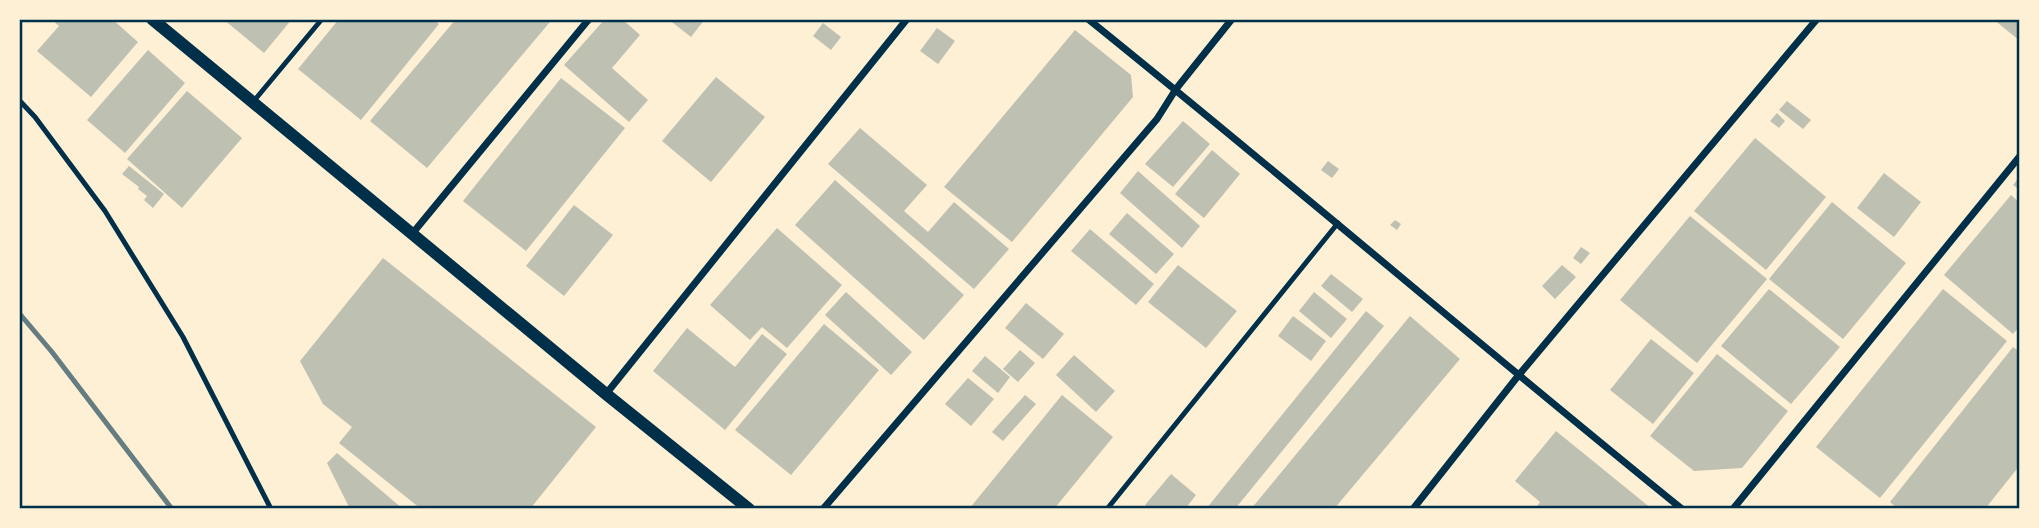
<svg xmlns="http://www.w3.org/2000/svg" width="2039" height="528" viewBox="0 0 2039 528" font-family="Ubuntu,sans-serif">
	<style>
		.building { fill: #bec0b2 }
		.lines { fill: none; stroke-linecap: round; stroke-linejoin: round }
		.service { stroke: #003049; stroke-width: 5 }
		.minor { stroke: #003049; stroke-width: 7 }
		.tertiary { stroke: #003049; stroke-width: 12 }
		.rail { stroke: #657d81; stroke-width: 5 }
		.neatline { fill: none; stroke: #003049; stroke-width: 2.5 }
	</style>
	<rect width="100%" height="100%" fill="#fdf0d5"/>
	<path class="building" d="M51,19h61l26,23 -47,55 -54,-46 22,-25z
		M223,19h69l-28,34z
		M339,19h94l6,5 -78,96 -63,-51z
		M456,19h91l3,3 -123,146 -57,-47z
		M605,19h17l18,16 -28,33 36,32 -19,22 -65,-57z
		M668,19h37l-14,18z
		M1993,19h27v22z
		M823,23l18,14 -10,13 -18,-14z
		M937,28l18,13 -17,23 -18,-13z
		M1075,30l56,45 2,22 -121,145 -68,-55z
		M148,50l37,33 -60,70 -38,-33z
		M716,77l49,40 -54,65 -49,-41z
		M561,78l64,50 -99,123 -63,-50z
		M187,91l55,47 -60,70 -55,-49z
		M1787,101l24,19 -8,9 -24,-19z
		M1777,113l8,8 -6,7 -9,-7z
		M1183,121l27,23 -37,43 -28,-23z
		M860,128l67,57 -23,26 24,21 26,-30 55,47 -35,40 -146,-125z
		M1755,138l71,59 -60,73 -72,-59z
		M1212,150l28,24 -36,44 -29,-24z
		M1328,161l11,8 -7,9 -11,-8z
		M129,166l35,28 -11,14 -9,-8 3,-4 -9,-7 1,-2 -17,-13z
		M1138,171l62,55 -18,22 -62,-55z
		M1884,173l37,29 -27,35 -37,-29z
		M2020,176v14l-7,-5z
		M835,180l129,115 -40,45 -129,-115z
		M2011,195l9,8v123l-7,8 -69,-59z
		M1832,202l74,61 -63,76 -74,-60z
		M574,205l39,30 -49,61 -38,-30z
		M1127,213l47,41 -18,20 -47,-40z
		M1690,216l77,63 -70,84 -77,-63z
		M1395,220l6,4 -4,6 -7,-5z
		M777,228l65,57 -55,63 -25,-21 -12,13 -40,-35z
		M1090,229l64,55 -18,21 -65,-54z
		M1581,247l9,6 -9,11 -8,-6z
		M383,258l213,169 -66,82h-109l-82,-66 13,-16 -29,-23 -23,-43z
		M1178,265l59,46 -31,37 -58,-46z
		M1562,265l14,12 -21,22 -13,-13z
		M1331,274l32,25 -11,13 -31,-26z
		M1769,289l71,58 -49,57 -70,-58z
		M1943,289l64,52 -127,157 -64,-51z
		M846,292l66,60 -21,23 -66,-60z
		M1314,292l33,27 -16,19 -32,-27z
		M1026,303l38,31 -21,25 -38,-31z
		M1366,311l18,15 -149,183h-29z
		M1293,316l33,25 -15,20 -33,-25z
		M1410,316l50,43 -126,150h-83z
		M824,324l55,46 -88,105 -56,-45z
		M687,328l48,39 27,-33 25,20 -62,76 -72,-59z
		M1651,339l43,34 -41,51 -43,-34z
		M2013,347l7,5v113l-35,44h-87l-8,-7z
		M1020,350l15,13 -17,19 -15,-13z
		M1717,354l71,57 -46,57 -48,3 -44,-35z
		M1074,355l41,36 -19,21 -40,-37z
		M985,356l25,21 -12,16 -26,-22z
		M968,378l26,21 -23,27 -26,-22z
		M1025,395l11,9 -33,37 -11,-9z
		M1062,395l51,42 -59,72h-85z
		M1556,431l96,78h-117l5,-7 -25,-21z
		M337,453l66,56h-53l-23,-46z
		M1171,474l25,21 -11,14h-35l-5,-4z"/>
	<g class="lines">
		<path class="service" d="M19,100l16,17 70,94 78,126 88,172
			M253,102l69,-83
			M1107,509l231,-286"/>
		<path class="minor" d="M1088,19c200,161 394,328 594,490
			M412,234l177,-215
			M606,394l301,-375
			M823,509l334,-390 19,-30 56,-70
			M1413,509l105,-133 299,-357
			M1733,509l287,-353"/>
		<path class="tertiary" d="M152,19l454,375 143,115"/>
		<path class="rail" d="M19,313l33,39 120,157"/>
	</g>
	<rect width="2039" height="528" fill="none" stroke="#fdf0d5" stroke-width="42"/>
	<rect x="21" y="21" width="1997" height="486" class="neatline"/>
</svg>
